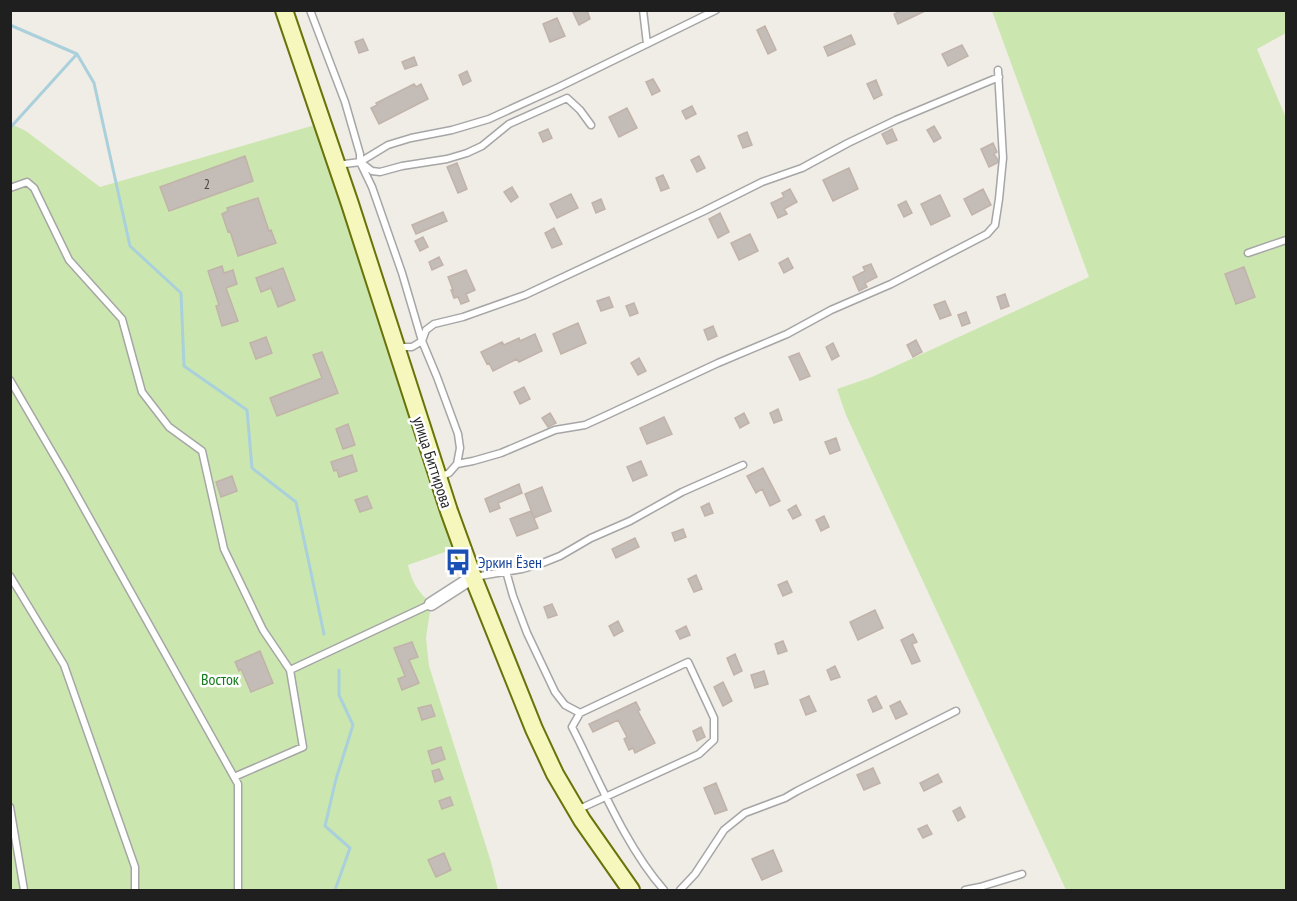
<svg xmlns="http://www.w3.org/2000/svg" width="1297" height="901" viewBox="0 0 1297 901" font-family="'PT Sans Narrow',sans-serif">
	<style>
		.grass { fill: #cbe7af }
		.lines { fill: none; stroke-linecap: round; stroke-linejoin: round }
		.stream { stroke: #a9d0db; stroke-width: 3 }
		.building { fill: #c4bcb6; stroke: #c1b3a9; stroke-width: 1.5 }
		.lane-casing { stroke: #a6a6a6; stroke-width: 9 }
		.street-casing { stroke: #a6a6a6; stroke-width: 15 }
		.secondary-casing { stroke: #69730a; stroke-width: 20 }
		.lane { stroke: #fff; stroke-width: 6 }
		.street { stroke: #fff; stroke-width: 12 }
		.secondary { stroke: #f5f7bd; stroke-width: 16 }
		.labels { text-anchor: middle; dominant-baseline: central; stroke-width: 5; stroke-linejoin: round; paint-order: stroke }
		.number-label { font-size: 14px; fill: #484645 }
		.street-label { font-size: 16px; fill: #1f1f1f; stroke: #fff }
		.transit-label { font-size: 16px; fill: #164399; stroke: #fff; text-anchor: start }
		.park-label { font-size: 16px; fill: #117a18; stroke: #fff }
	</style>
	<rect width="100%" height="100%" fill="#f0ece6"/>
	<path class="grass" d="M992,11h294v22l-29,16 29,69v772h-220l-220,-475 -9,-26 35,-12 217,-100z
		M322,123l140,423 -54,19c4,18 10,26 23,39l-5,34 3,28 62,196 7,28h-487v-766l15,7 74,56z"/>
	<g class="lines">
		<path class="stream" d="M10,25l67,29 17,29 36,163 51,47 3,73 63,44 5,58 44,34 28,132
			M10,128l67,-74
			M335,890l15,-42 -25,-22 11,-47 17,-54 -14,-30v-25"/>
	</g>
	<path class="building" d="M572,10h15l3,9 -11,6z
		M902,10h25l-29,14 -4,-10z
		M557,18l8,18 -15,6 -7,-18z
		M765,26l11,24 -8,4 -11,-24z
		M851,35l4,9 -27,12 -4,-9z
		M363,39l5,11 -9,3 -4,-11z
		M962,45l6,11 -20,10 -6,-12z
		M414,57l3,8 -12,4 -3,-7z
		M467,71l4,10 -8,4 -4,-10z
		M653,79l7,12 -8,4 -6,-13z
		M876,80l6,15 -8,4 -7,-15z
		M414,84l2,3 5,-3 7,15 -49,25 -8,-16 6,-3 -1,-2z
		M692,106l4,8 -10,5 -4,-8z
		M627,108l10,20 -18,9 -10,-20z
		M934,126l7,12 -7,4 -7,-12z
		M548,129l4,9 -9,4 -4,-9z
		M892,129l5,11 -10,4 -5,-10z
		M747,132l5,13 -9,3 -5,-12z
		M993,143l4,9 -3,2 4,6 -1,3 -8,4 -8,-18z
		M245,156l8,25 -84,30 -9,-24z
		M699,156l6,12 -8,4 -6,-12z
		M457,163l10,26 -9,4 -11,-26z
		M849,168l9,21 -25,12 -10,-21z
		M663,175l6,13 -8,3 -5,-13z
		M512,187l6,10 -7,5 -7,-10z
		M790,189l7,13 -13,7 3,5 -9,4 -7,-15 13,-6 -2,-4z
		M983,189l8,16 -19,10 -8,-16z
		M571,194l7,14 -21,10 -7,-14z
		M940,195l10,21 -19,9 -10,-21z
		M258,198l11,33 2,-1 5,13 -38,13 -8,-25 -2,1 -6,-18 6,-3 -1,-3z
		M601,199l4,10 -9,4 -4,-10z
		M906,201l6,12 -8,4 -6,-12z
		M443,212l4,9 -31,13 -4,-9z
		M720,213l9,19 -11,6 -9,-19z
		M554,228l8,16 -10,4 -7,-15z
		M750,234l8,17 -19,9 -8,-17z
		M423,237l5,10 -8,4 -5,-10z
		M439,257l4,8 -11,5 -3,-8z
		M788,258l5,10 -9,5 -5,-10z
		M871,264l6,13 -12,6 2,4 -8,4 -6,-14 12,-6 -2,-4z
		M222,266l2,7 9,-3 4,14 -11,4 12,33 -16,5 -6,-20 3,-1 -11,-34z
		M1244,267l11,30 -19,7 -11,-30z
		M283,268l12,32 -17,7 -7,-19 -10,4 -5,-14z
		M466,270l9,20 -9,4 3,7 -8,3 -3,-7 -4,1 -3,-8h2l-5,-13z
		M1005,294l4,12 -8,3 -4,-12z
		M609,297l4,10 -12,4 -4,-10z
		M945,301l6,14 -11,4 -6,-14z
		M634,303l4,10 -8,3 -4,-10z
		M966,312l4,11 -8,3 -4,-11z
		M578,323l8,20 -25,11 -8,-20z
		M713,326l4,10 -9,4 -4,-10z
		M535,334l7,17 -23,11 -2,-3 -24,12 -4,-8 -2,1 -6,-12 21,-10 2,3 15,-7 1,3z
		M266,337l6,16 -16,6 -6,-16z
		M916,340l6,12 -9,5 -6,-12z
		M833,343l6,13 -7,4 -6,-13z
		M322,352l16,41 -61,23 -7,-18 52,-20 -9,-23z
		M799,353l11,23 -10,4 -11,-23z
		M639,358l7,13 -8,4 -7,-12z
		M524,387l6,12 -10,5 -6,-12z
		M778,409l4,11 -8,3 -4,-10z
		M550,413l6,10 -8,4 -6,-9z
		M744,413l5,10 -9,5 -5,-10z
		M664,417l8,17 -25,10 -7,-16z
		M348,424l7,21 -12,4 -7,-20z
		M836,438l4,12 -10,4 -5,-12z
		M352,455l5,16 -18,6 -2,-7 -3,1 -3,-9z
		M641,461l6,14 -14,6 -6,-14z
		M763,468l17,33 -10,5 -8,-17 -6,4 -9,-17z
		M232,476l5,15 -16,6 -5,-15z
		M519,484l3,9 -24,10 2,5 -10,4 -5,-13z
		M542,487l9,24 -17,7 -9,-24z
		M367,496l5,12 -12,4 -5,-12z
		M709,503l4,10 -8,3 -4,-9z
		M796,505l5,10 -8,4 -5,-9z
		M531,511l7,17 -21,8 -7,-17z
		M824,516l5,11 -8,4 -5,-11z
		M683,529l3,8 -11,4 -3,-8z
		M635,538l4,9 -23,11 -4,-9z
		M696,575l6,14 -8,3 -6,-13z
		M787,581l5,11 -9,4 -5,-11z
		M552,604l5,11 -9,3 -4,-11z
		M875,610l8,18 -25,12 -8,-18z
		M618,621l5,10 -9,5 -5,-10z
		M686,626l4,9 -10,4 -4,-8z
		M913,634l4,8 -5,2 8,17 -8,3 -11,-24z
		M783,641l4,10 -9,3 -3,-10z
		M412,642l6,15 -9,3 10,23 -17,7 -4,-11 7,-3 -11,-28z
		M260,651l13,32 -22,9 -10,-23 -2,2 -4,-9z
		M735,654l7,17 -8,4 -7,-17z
		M835,666l5,11 -9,3 -4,-10z
		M764,671l4,13 -13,4 -4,-13z
		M723,682l9,19 -9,5 -9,-19z
		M809,696l7,15 -10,4 -6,-15z
		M876,696l6,12 -9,4 -5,-12z
		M900,701l7,13 -11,5 -6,-13z
		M636,702l4,8 -2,1 17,32 -20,10 -2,-5 -4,2 -5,-11 3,-2 -9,-17 -25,12 -4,-8z
		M431,705l4,11 -13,4 -4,-12z
		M701,727l4,10 -8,4 -4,-10z
		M441,747l4,12 -13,5 -4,-13z
		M873,768l7,15 -16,7 -7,-15z
		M439,769l4,10 -8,3 -3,-11z
		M938,774l4,8 -18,9 -4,-8z
		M716,783l11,27 -12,4 -11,-26z
		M450,797l3,8 -11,4 -3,-8z
		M960,807l5,10 -7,4 -5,-10z
		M927,825l5,9 -9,4 -5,-9z
		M773,850l9,21 -20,9 -10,-21z
		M444,853l7,17 -15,7 -8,-17z"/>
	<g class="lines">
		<g class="lane-casing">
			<path id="lane" d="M310,10l35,92 15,52v8l12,25 30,86 20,68 15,36 21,57 2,14 -3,16
				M643,10l4,34
				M363,164l9,7 8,1 22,-6 45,-7 20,-6 15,-7 27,-22 58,-26 13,12 11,15
				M337,165l23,-3 28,-17 23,-7 41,-8 37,-11 70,-32 157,-77
				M10,188l17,-6 7,6 35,72 53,59 20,73 27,35 33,24 22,98 39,81 27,40 141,-66
				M1248,253l38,-13
				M397,347h15l10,-6 4,-11 8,-6 29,-7 62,-22 179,-84 58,-29 40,-14 46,-25 48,-23 103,-43
				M10,380l56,96 172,308v106
				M438,478l11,-5 8,-9 16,-3 28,-8 54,-23 30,-5 22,-10 111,-52 69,-29 44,-24 60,-26 96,-50 8,-9 4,-26 4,-41 -5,-88
				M506,571l7,25 14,37 28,59 10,13 15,8 108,-51 26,56v22l-15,14 -122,56
				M10,576l54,89 71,202v23
				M474,577l48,-8 18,-5 20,-8 31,-18 39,-17 52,-29 61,-27
				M580,713l-8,14c27,53 53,119 92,163
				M234,777l69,-30 -13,-77
				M10,807l14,83
				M680,890l15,-16 29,-44 21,-17 40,-15 12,-7 159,-80
				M965,890l15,-3 42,-13"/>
		</g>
		<g class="street-casing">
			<path id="street" d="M431,604l42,-27"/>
		</g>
		<g class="secondary-casing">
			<path id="secondary" d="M284,10l66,194 99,307 24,66 61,152 21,45 27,46 49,70"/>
		</g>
		<use href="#lane" class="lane"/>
		<use href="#street" class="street"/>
		<use href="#secondary" class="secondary"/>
	</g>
	<defs>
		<g id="bus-bare" transform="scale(2.07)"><path d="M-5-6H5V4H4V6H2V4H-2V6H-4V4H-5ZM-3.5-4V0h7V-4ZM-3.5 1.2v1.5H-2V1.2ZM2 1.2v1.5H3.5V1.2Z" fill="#1a4fb4" stroke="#fff" stroke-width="2.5" paint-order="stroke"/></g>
	</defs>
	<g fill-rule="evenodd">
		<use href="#bus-bare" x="458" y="562"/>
	</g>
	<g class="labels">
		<g class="number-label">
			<text x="207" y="184">2</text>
		</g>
		<g class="street-label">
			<text transform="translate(433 462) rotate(72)">улица Биттирова</text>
		</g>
		<g class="transit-label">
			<text x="478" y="562">Эркин Ёзен</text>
		</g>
		<g class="park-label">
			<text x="220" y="679">Восток</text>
		</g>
	</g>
	<rect width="1297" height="901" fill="none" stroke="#1f1f1f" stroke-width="24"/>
</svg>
